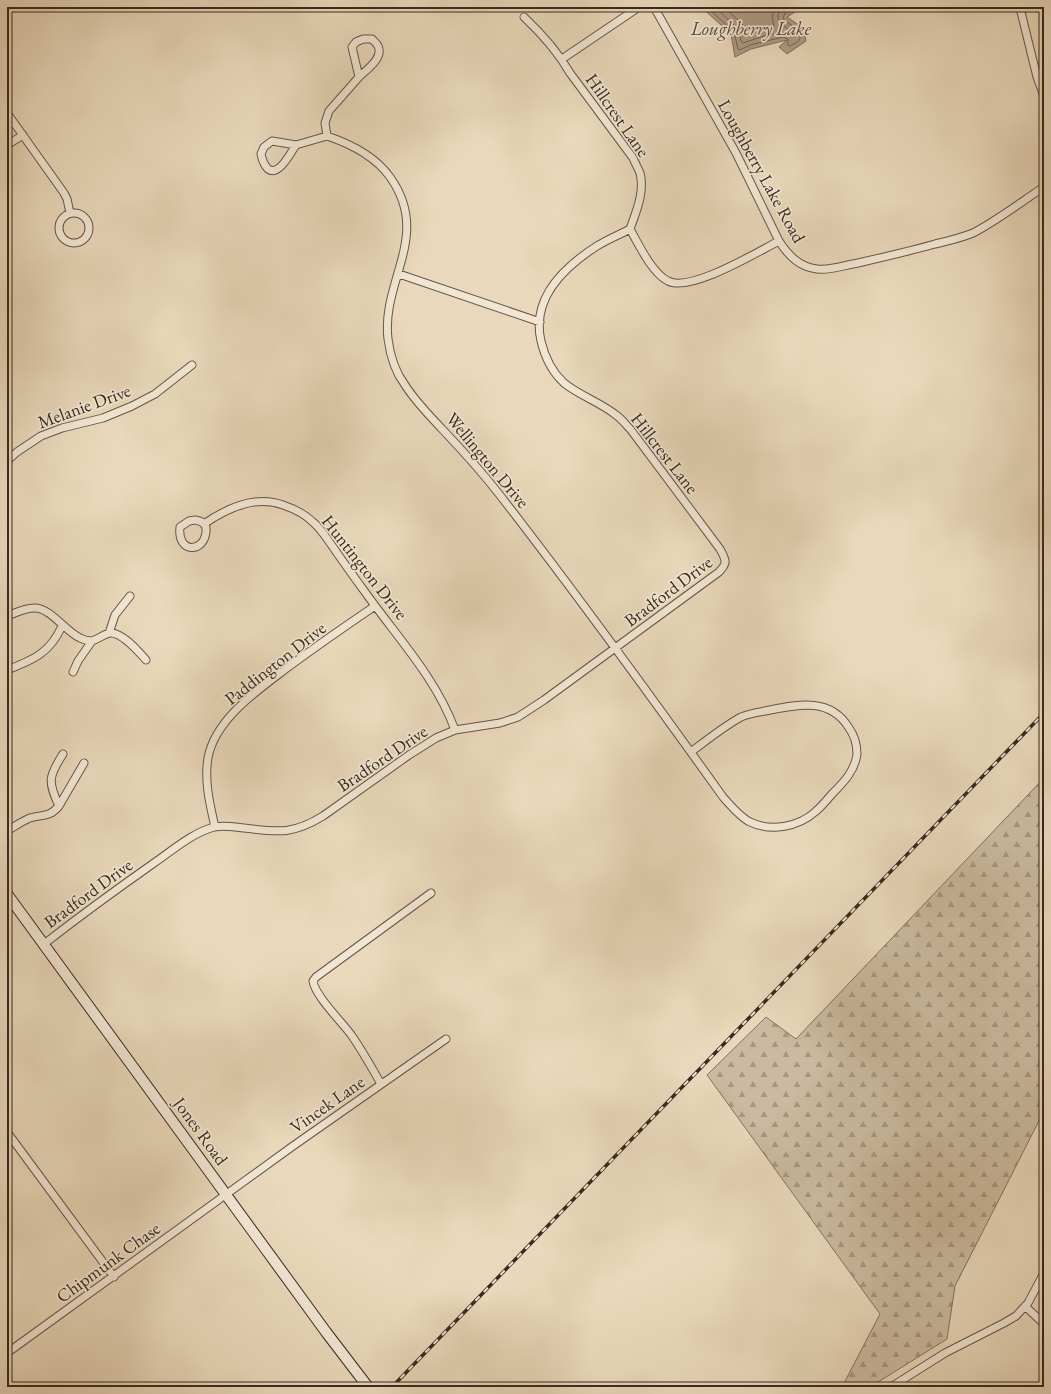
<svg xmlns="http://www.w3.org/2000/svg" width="1051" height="1394" viewBox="0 0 1051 1394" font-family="'EB Garamond',serif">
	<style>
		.forest { fill: url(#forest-firs); stroke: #827260 }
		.water { fill: #ae9c86; stroke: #806e5d }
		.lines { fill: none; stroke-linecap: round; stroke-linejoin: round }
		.shore { stroke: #746252; stroke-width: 1 }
		.street-casing { stroke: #665546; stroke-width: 9 }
		.secondary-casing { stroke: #3a291f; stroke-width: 12 }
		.street { stroke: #f1e6d3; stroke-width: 7 }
		.secondary { stroke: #f1e6d3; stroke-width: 10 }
		.rail-casing { stroke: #3a291f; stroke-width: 3.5 }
		.rail { stroke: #f1e6d3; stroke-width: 2; stroke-dasharray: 6; stroke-linecap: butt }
		.labels { text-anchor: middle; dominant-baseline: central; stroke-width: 3.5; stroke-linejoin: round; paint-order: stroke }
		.street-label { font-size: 18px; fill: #3a291f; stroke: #f1e6d3 }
		.water-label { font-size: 19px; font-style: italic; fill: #5d4c3e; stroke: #f1e6d3 }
	</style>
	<defs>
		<pattern id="forest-firs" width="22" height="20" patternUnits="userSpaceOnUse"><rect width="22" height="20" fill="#cbbaa0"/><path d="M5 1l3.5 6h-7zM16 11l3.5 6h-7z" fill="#a69782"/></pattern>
	</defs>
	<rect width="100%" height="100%" fill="#e9d8bb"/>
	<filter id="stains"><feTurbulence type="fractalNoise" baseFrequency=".005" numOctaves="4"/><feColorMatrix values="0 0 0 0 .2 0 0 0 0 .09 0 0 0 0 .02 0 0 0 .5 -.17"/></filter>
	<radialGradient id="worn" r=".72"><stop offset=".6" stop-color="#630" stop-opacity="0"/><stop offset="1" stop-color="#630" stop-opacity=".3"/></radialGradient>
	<path class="forest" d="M1044,778v333l-89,175 -8,53 -77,48h-28l38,-73 -173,-239 59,-58 30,22z"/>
	<path class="water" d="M701,7h97v3l-11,7 16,11 3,13 -19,13 -8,-7 8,-7 -36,9 -16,8 -4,-23z"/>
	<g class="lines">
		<path class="shore" d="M707,7l27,25 4,17 2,1 10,-5 33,-8 5,2v6l2,1c9,-4 12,-6 9,-16l-14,-9 -2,-3 2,-5 9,-6
			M715,7l23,22 3,12 2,2 24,-8 21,-3v-3c-9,-6 -16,-14 -3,-22
			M724,7l18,17 6,10 26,-7 -2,-11 4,-9"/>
		<g class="street-casing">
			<path id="street" d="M654,7l82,146 43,88c9,14 20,26 38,28 13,2 28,-4 41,-6 26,-6 52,-12 77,-19 13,-3 26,-6 38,-11 25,-13 48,-31 71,-46
				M1021,12l16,65 7,19
				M363,39h9c2,2 5,5 6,7 6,12 -12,24 -19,31l-7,-30 4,-5z
				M562,59l77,-52
				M7,113l57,80 3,6 3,14
				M327,136c24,8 48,20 63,41 42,59 -9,103 -2,162 2,16 8,34 17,46 10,16 24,30 37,44 20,21 39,42 57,65 77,99 151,201 224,303 8,9 17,20 27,25 21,10 48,5 65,-10 6,-5 12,-12 17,-18 11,-11 23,-23 25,-40 0,-9 -3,-19 -8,-26 -18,-30 -49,-24 -79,-18 -9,2 -20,3 -29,7 -18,10 -34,23 -50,35
				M327,136l-2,-13 4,-12 30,-34
				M272,141l24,4c-5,7 -17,32 -28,24 -4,-4 -6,-10 -7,-15l3,-7z
				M7,145l16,-10
				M296,145l31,-9
				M59 228a15 15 0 1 1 30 0a15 15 0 1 1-30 0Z
				M630,229c9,16 22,44 38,52 22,12 89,-29 111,-40
				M399,274l141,48
				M7,461l10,-9 24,-16 21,-8 41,-10 29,-12 23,-12 37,-29
				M195,520c7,1 12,4 11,12 -2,21 -29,22 -26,-5l9,-6z
				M204,524c23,-16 52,-29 79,-19 12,4 23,10 31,18 8,7 13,16 19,24 10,15 21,30 32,45 32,45 71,86 90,138
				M7,616c8,-3 18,-8 27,-8 16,-1 32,24 46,30 4,2 8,3 12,3
				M109,633l6,-18 15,-19
				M92,641c6,-2 12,-7 18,-8 12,-1 28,18 36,27
				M7,670c26,-10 43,-17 55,-44
				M73,672l5,-11 14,-20
				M59,806c-11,-24 -11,-29 4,-52
				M215,827c-5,-22 -11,-46 -7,-69 7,-40 53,-70 83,-93 27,-20 56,-40 84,-59
				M7,831c7,-4 15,-10 23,-13 13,-4 19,0 29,-12l25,-43
				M44,944c36,-28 73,-55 110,-81 19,-13 38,-30 60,-36 11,-2 20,0 30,1 34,4 48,7 79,-12l86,-61 27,-17 19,-8 45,-7 18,-6 26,-17 175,-128c9,-9 7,-12 1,-23l-89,-119c-5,-5 -9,-11 -15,-15 -16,-13 -36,-19 -52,-32 -13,-12 -19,-25 -23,-42 -10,-43 23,-74 56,-95 11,-7 22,-11 33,-17 6,-17 15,-37 10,-56 -2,-5 -5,-10 -7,-15l-63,-85c-12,-21 -28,-39 -46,-56
				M381,1084c-9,-16 -18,-32 -29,-48 -9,-13 -37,-40 -39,-55l3,-4 115,-84
				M7,1132l107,145
				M1025,1306l19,18
				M7,1353l286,-207 153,-107
				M891,1387l54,-34 59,-30 12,-7 12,-13 16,-30"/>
		</g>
		<g class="secondary-casing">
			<path id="secondary" d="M7,894l319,438 42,55"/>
		</g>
		<use href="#street" class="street"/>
		<use href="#secondary" class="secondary"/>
		<g class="rail-casing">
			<path id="rail" d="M392,1387l652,-674"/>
		</g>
		<use href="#rail" class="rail"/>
	</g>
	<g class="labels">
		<g class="street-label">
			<text transform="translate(618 115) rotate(55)">Hillcrest Lane</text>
			<text transform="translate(762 171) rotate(61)">Loughberry Lake Road</text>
			<text transform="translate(84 406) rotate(-20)">Melanie Drive</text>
			<text transform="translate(665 453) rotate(52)">Hillcrest Lane</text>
			<text transform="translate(488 460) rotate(50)">Wellington Drive</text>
			<text transform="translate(365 567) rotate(52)">Huntington Drive</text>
			<text transform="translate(668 591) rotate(-37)">Bradford Drive</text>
			<text transform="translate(275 663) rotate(-38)">Paddington Drive</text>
			<text transform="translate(382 758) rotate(-34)">Bradford Drive</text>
			<text transform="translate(88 893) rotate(-36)">Bradford Drive</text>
			<text transform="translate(327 1104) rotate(-35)">Vincek Lane</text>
			<text transform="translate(201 1131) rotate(54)">Jones Road</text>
			<text transform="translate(108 1262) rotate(-36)">Chipmunk Chase</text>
		</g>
		<g class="water-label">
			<text x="751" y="28">Loughberry Lake</text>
		</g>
	</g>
	<rect width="1051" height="1394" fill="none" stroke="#e9d8bb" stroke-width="24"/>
	<rect x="8" y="8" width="1035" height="1378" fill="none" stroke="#3a291f" stroke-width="2"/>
	<rect x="12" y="12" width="1027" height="1370" fill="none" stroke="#3a291f"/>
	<rect width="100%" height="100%" filter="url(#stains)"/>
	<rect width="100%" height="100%" fill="url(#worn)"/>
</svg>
